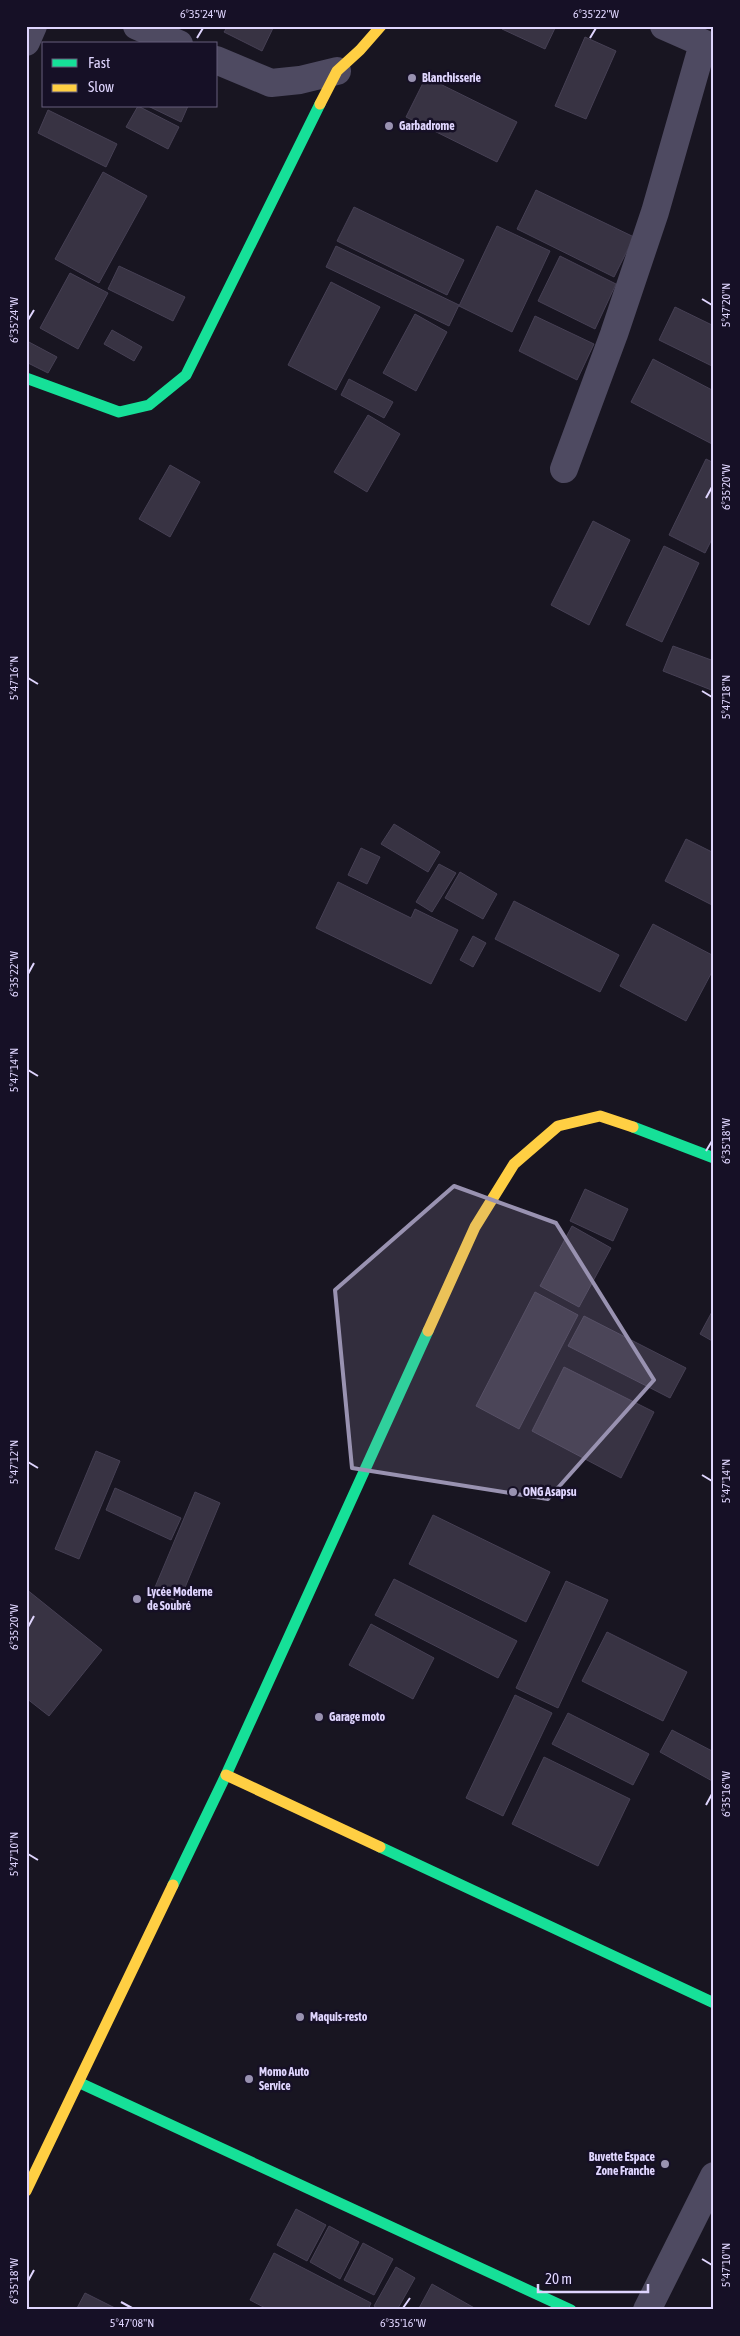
<svg xmlns="http://www.w3.org/2000/svg" width="740" height="2336" viewBox="0 0 740 2336" font-family="'Asap Condensed',sans-serif">
	<style>
		.building { fill: #383343; stroke: #464054 }
		.lines { fill: none; stroke-linecap: round; stroke-linejoin: round }
		.street { stroke: #4e4a61; stroke-width: 28 }
		.fast { stroke: #16e098; stroke-width: 11 }
		.slow { stroke: #ffcf43; stroke-width: 11 }
		.marked { fill: #9992b1; fill-opacity: 0.2; stroke: #9992b1; stroke-width: 4; stroke-linejoin: round }
		.ticks { fill: none; stroke: #dfd5fe; stroke-width: 2 }
		.poi-dot { fill: #9992b1; stroke: #161026; stroke-width: 2 }
		.labels { text-anchor: middle; dominant-baseline: central; stroke-width: 5; stroke-linejoin: round; paint-order: stroke }
		.poi-label { font-size: 12px; font-weight: bold; fill: #dfd5fe; stroke: #161026; text-anchor: start }
		.neatline { fill: none; stroke: #dfd5fe; stroke-width: 2 }
		.ticks-label { font-size: 12px; text-anchor: middle; fill: #dfd5fe }
	</style>
	<rect width="100%" height="100%" fill="#181521"/>
	<path class="building" d="M228,26h46l-12,25 -38,-19z
		M504,26h52l-11,23 -43,-20z
		M585,37l31,14 -30,68 -31,-13z
		M426,77l91,45 -20,40 -91,-45z
		M138,106l41,21 -11,22 -42,-22z
		M148,106h40l-7,16z
		M48,110l69,34 -11,23 -68,-34z
		M103,172l44,24 -48,87 -44,-24z
		M536,190l98,47 -20,40 -97,-48z
		M354,207l110,53 -17,35 -110,-54z
		M497,226l53,25 -38,81 -53,-26z
		M336,246l123,59 -10,21 -123,-59z
		M560,256l56,28 -21,45 -57,-28z
		M119,266l66,31 -12,24 -65,-32z
		M70,273l38,20 -30,56 -38,-21z
		M331,282l49,25 -44,83 -48,-25z
		M675,307l39,19v41l-55,-27z
		M415,314l32,18 -31,59 -33,-18z
		M535,316l59,28 -17,36 -58,-29z
		M112,330l30,17 -8,14 -30,-17z
		M27,341l30,16 -9,16 -22,-11z
		M653,359l61,32v54l-83,-43z
		M349,379l44,23 -9,16 -43,-23z
		M368,415l32,19 -33,58 -33,-20z
		M706,459l8,4v72l-9,18 -36,-18z
		M170,465l30,17 -30,55 -31,-18z
		M593,521l37,19 -41,85 -38,-20z
		M664,546l35,17 -37,79 -36,-17z
		M673,646l41,15v30l-51,-20z
		M394,824l46,28 -12,20 -47,-28z
		M686,839l28,14v53l-49,-25z
		M361,848l19,9 -13,27 -19,-9z
		M439,864l17,9 -24,39 -16,-10z
		M460,872l37,22 -14,25 -38,-21z
		M338,882l73,36 4,-9 43,21 -27,54 -115,-56z
		M514,901l105,54 -19,37 -105,-53z
		M653,924l61,32v12l-28,53 -66,-35z
		M473,936l13,7 -13,24 -13,-7z
		M585,1189l43,20 -15,32 -43,-20z
		M572,1226l39,22 -32,59 -39,-21z
		M535,1292l43,23 -59,114 -43,-23z
		M714,1308v34l-14,-8z
		M584,1316l102,52 -16,30 -102,-52z
		M564,1367l90,45 -33,66 -89,-47z
		M96,1451l24,10 -41,98 -24,-10z
		M115,1488l66,30 -10,22 -65,-30z
		M195,1492l25,11 -41,99 -26,-10z
		M433,1515l117,57 -24,50 -117,-58z
		M394,1579l123,62 -19,37 -123,-63z
		M566,1581l42,19 -50,108 -42,-20z
		M26,1589l76,61 -53,66 -23,-18z
		M371,1624l63,34 -21,41 -64,-34z
		M607,1632l80,40 -24,49 -81,-40z
		M515,1695l37,18 -49,103 -37,-18z
		M568,1713l81,41 -16,31 -81,-41z
		M672,1730l42,22v30l-54,-30z
		M544,1757l86,42 -32,67 -86,-42z
		M296,2209l30,16 -19,36 -30,-16z
		M329,2226l30,16 -19,37 -30,-17z
		M363,2243l30,16 -19,36 -30,-15z
		M274,2253l97,50 -3,7h-99l-19,-10z
		M396,2267l19,11 -18,32h-17l-6,-4z
		M432,2284l46,26h-60z
		M85,2293l34,17h-43z"/>
	<g class="lines">
		<path class="street" d="M137,26l42,18
			M664,26l50,22
			M26,42l7,-16
			M216,60l55,23 29,-3 37,-9
			M564,469l50,-135 41,-122 48,-168
			M647,2310l67,-134"/>
		<path class="fast" d="M26,378l93,34 30,-7 37,-30 134,-271
			M633,1127l81,31
			M380,1847l334,156
			M173,1885l53,-110 202,-444
			M80,2083l491,227"/>
		<path class="slow" d="M320,104l17,-33 23,-21 21,-24
			M428,1331l47,-104 39,-63 44,-38 42,-10 33,11
			M226,1775l154,72
			M26,2191l147,-306"/>
	</g>
	<path class="marked" d="M454,1186l102,37 98,157 -106,119 -196,-31 -17,-178z"/>
	<path class="ticks" d="M197,38l6,-10M590,38l6,-10M702,299l10,6M28,320l6,-10M706,498l6,-11M28,678l10,6M702,691l10,6M28,974l6,-11M28,1070l10,6M706,1151l6,-10M28,1462l10,6M702,1475l10,6M28,1627l6,-11M706,1805l6,-11M28,1854l10,6M702,2259l10,6M28,2281l6,-11M121,2302l11,6M403,2308l7,-10"/>
	<g class="poi-dot">
		<circle cx="412" cy="78" r="5"/>
		<circle cx="389" cy="126" r="5"/>
		<circle cx="513" cy="1492" r="5"/>
		<circle cx="137" cy="1599" r="5"/>
		<circle cx="319" cy="1717" r="5"/>
		<circle cx="300" cy="2017" r="5"/>
		<circle cx="249" cy="2079" r="5"/>
		<circle cx="665" cy="2164" r="5"/>
	</g>
	<g class="labels">
		<g class="poi-label">
			<text x="422" y="78">Blanchisserie</text>
			<text x="399" y="126">Garbadrome</text>
			<text x="523" y="1492">ONG Asapsu</text>
			<text x="147" y="1592">Lycée Moderne<tspan x="147" dy="14">de Soubré</tspan></text>
			<text x="329" y="1717">Garage moto</text>
			<text x="310" y="2017">Maquis-resto</text>
			<text x="259" y="2072">Momo Auto<tspan x="259" dy="14">Service</tspan></text>
			<text x="655" y="2157" text-anchor="end">Buvette Espace<tspan x="655" dy="14">Zone Franche</tspan></text>
		</g>
	</g>
	<rect width="740" height="2336" fill="none" stroke="#161026" stroke-width="55"/>
	<rect x="42" y="42" width="175" height="65" fill="#161026" stroke="#665f7c"/>
	<rect x="52" y="59" width="25" height="8" fill="#16e098" stroke="#665f7c"/>
	<text x="88" y="68" font-size="15" fill="#dfd5fe">Fast</text>
	<rect x="52" y="84" width="25" height="8" fill="#ffcf43" stroke="#665f7c"/>
	<text x="88" y="92" font-size="15" fill="#dfd5fe">Slow</text>
	<path d="M538 2284v8h110v-8" fill="none" stroke="#dfd5fe" stroke-width="2.5"/>
	<text x="545" y="2284" font-size="15" fill="#dfd5fe" stroke="#161026" stroke-width="4" paint-order="stroke">20 m</text>
	<rect x="28" y="28" width="684" height="2280" class="neatline"/>
	<g class="ticks-label">
		<text x="203" y="18">6°35'24"W</text>
		<text x="596" y="18">6°35'22"W</text>
		<text transform="translate(726 305) rotate(-90)" y="4">5°47'20"N</text>
		<text transform="translate(14 320) rotate(-90)" y="4">6°35'24"W</text>
		<text transform="translate(726 487) rotate(-90)" y="4">6°35'20"W</text>
		<text transform="translate(14 678) rotate(-90)" y="4">5°47'16"N</text>
		<text transform="translate(726 697) rotate(-90)" y="4">5°47'18"N</text>
		<text transform="translate(14 974) rotate(-90)" y="4">6°35'22"W</text>
		<text transform="translate(14 1070) rotate(-90)" y="4">5°47'14"N</text>
		<text transform="translate(726 1141) rotate(-90)" y="4">6°35'18"W</text>
		<text transform="translate(14 1462) rotate(-90)" y="4">5°47'12"N</text>
		<text transform="translate(726 1481) rotate(-90)" y="4">5°47'14"N</text>
		<text transform="translate(14 1627) rotate(-90)" y="4">6°35'20"W</text>
		<text transform="translate(726 1794) rotate(-90)" y="4">6°35'16"W</text>
		<text transform="translate(14 1854) rotate(-90)" y="4">5°47'10"N</text>
		<text transform="translate(726 2265) rotate(-90)" y="4">5°47'10"N</text>
		<text transform="translate(14 2281) rotate(-90)" y="4">6°35'18"W</text>
		<text x="132" y="2327">5°47'08"N</text>
		<text x="403" y="2327">6°35'16"W</text>
	</g>
</svg>
